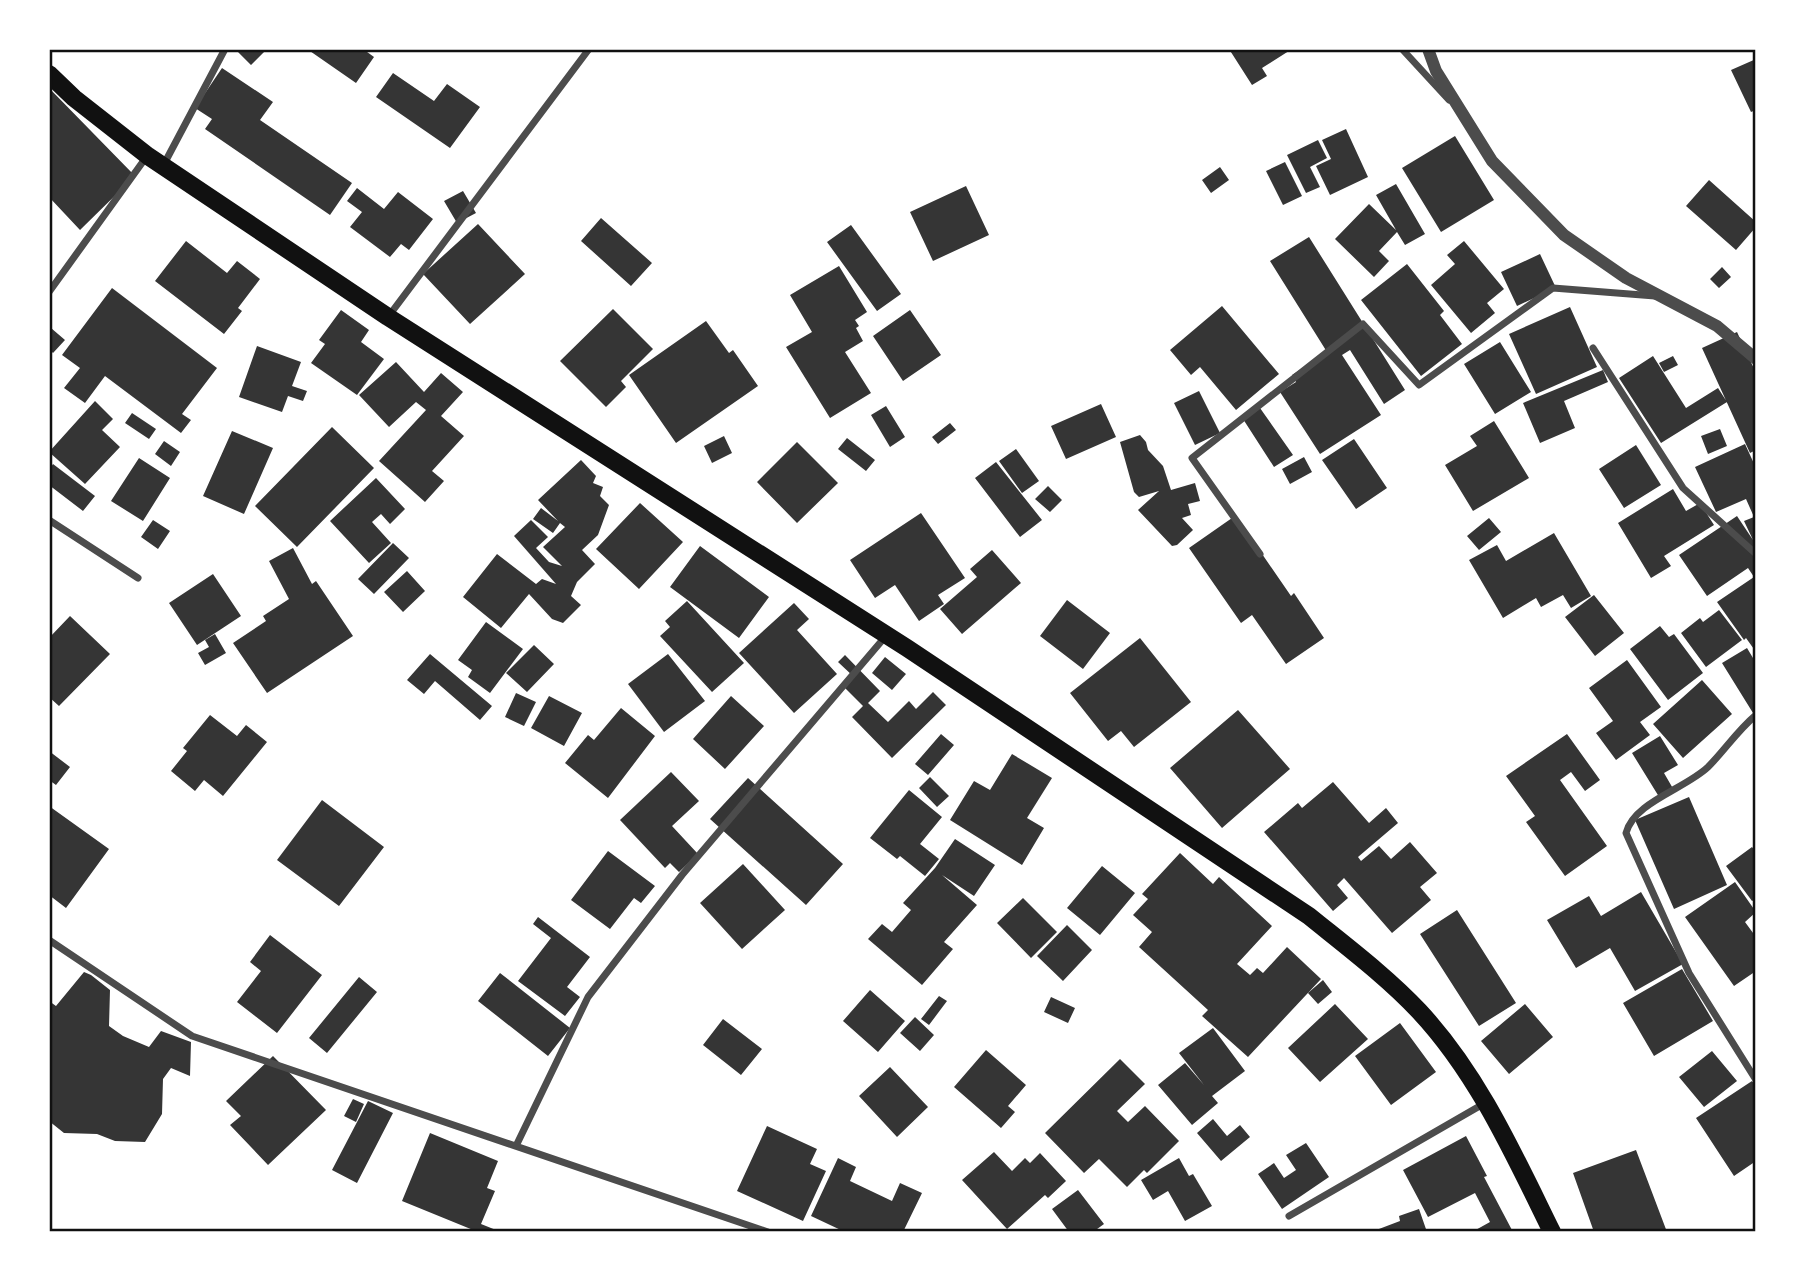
<svg xmlns="http://www.w3.org/2000/svg" width="1805" height="1281" viewBox="0 0 1805 1281" font-family="'Space Grotesk',sans-serif">
	<style>
		.building { fill: #353535 }
		.lines { fill: none; stroke-linecap: round; stroke-linejoin: round }
		.minor { stroke: #4c4c4c; stroke-width: 7 }
		.tertiary { stroke: #4c4c4c; stroke-width: 12 }
		.primary { stroke: #111; stroke-width: 18 }
		.neatline { fill: none; stroke: #111; stroke-width: 2.5 }
	</style>
	<rect width="100%" height="100%" fill="#fff"/>
	<path class="building" d="M241,49h26l-16,16 -13,-13z
		M307,49h56l11,8 -18,26z
		M1229,49h63l-30,19 5,8 -15,9z
		M1756,59v51l-5,2 -20,-42z
		M222,68l51,34 -13,18 92,63 -22,32 -125,-86 7,-10 -17,-11z
		M393,73l41,28 13,-17 33,23 -30,41 -74,-51z
		M49,88l86,88 -55,54 -31,-33z
		M1346,129l22,48 -38,18 -14,-29 15,-7 -9,-19z
		M1455,136l39,64 -53,32 -39,-64z
		M1318,140l9,18 -17,9 10,20 -14,6 -19,-38z
		M1285,162l17,34 -19,9 -17,-34z
		M1220,167l9,13 -18,13 -9,-13z
		M1709,180l47,42v5l-20,23 -50,-44z
		M1396,184l29,50 -20,11 -8,-13 -18,19 10,10 -15,16 -39,-38 34,-35 27,26 -20,-35z
		M966,186l23,49 -56,26 -23,-49z
		M357,188l27,21 14,-17 35,27 -24,31 -8,-6 -11,13 -40,-30 12,-15 -15,-11z
		M463,191l13,22 -19,10 -13,-22z
		M601,218l51,45 -21,23 -50,-45z
		M478,224l47,50 -55,50 -47,-50z
		M851,225l50,69 -24,17 -50,-69z
		M1309,237l96,153 -21,14 -34,-54 -8,5 39,60 -61,39 -40,-62 16,-10 -4,-7 35,-23 -57,-91z
		M186,241l41,32 10,-12 23,18 -22,29 4,3 -18,23 -69,-53z
		M1464,241l40,48 -17,14 8,10 -24,20 -40,-48 24,-21 -8,-9z
		M1540,254l16,34 -39,18 -16,-34z
		M1407,264l37,47 -4,4 22,29 -41,32 -60,-76z
		M839,266l28,46 -12,8 4,6 -3,2 7,13 -18,11 26,41 -41,25 -44,-71 26,-15 -22,-37z
		M1722,267l9,10 -12,11 -9,-9z
		M112,288l105,80 -35,46 9,6 -10,13 -76,-57 -20,27 -21,-15 16,-20 -18,-13z
		M1222,306l57,68 -43,36 -36,-43 -9,8 -21,-25z
		M1570,307l27,60 -61,27 -27,-60z
		M613,309l40,40 -32,32 5,6 -20,20 -46,-46z
		M341,310l28,20 -8,12 23,17 -27,36 -46,-32 14,-19 -6,-4z
		M910,310l31,45 -38,26 -30,-45z
		M706,321l23,32 4,-3 25,36 -82,57 -47,-68z
		M51,328l14,12 -12,13 -4,-4v-19z
		M1737,332l19,41v77l-6,3 -48,-105z
		M1500,342l31,50 -36,22 -31,-50z
		M257,346l44,16 -9,24 15,5 -4,10 -15,-5 -6,16 -43,-15z
		M1653,356l33,52 32,-20 9,14 -66,41 -42,-65z
		M1673,356l5,9 -14,7 -5,-9z
		M396,362l28,30 17,-19 22,19 -22,24 23,20 -32,35 12,10 -19,21 -46,-41 47,-51 -10,-8 -27,25 -30,-32z
		M1603,370l5,12 -44,19 11,27 -35,15 -17,-40z
		M1199,391l21,42 -25,12 -21,-42z
		M95,401l18,18 -11,11 18,17 -35,37 -36,-32z
		M1101,404l15,33 -50,22 -15,-33z
		M886,406l19,31 -15,10 -19,-32z
		M1260,408l33,47 -19,12 -31,-48z
		M132,413l24,16 -7,10 -24,-16z
		M1494,421l35,57 -56,33 -28,-46 32,-19 -7,-10z
		M950,423l6,7 -18,14 -6,-7z
		M332,427l42,41 -77,79 -42,-41z
		M1720,429l7,17 -19,8 -7,-18z
		M232,431l41,17 -29,66 -41,-18z
		M1140,435l6,7 2,8 15,16 8,24 24,-7 5,18 -12,3 3,11 -9,3 11,12 -16,15 -5,1 -34,-36 21,-19 -20,6 -5,-5 -14,-50z
		M724,436l8,17 -20,10 -8,-17z
		M847,438l28,22 -9,11 -28,-22z
		M1354,439l33,49 -31,21 -34,-49z
		M164,441l16,11 -9,14 -16,-12z
		M797,442l41,41 -41,40 -40,-41z
		M1745,444l11,24v184l-10,-14 -2,2 -27,-38 37,-25 -6,-9 -41,28 -28,-41 58,-39 16,24 -9,-19 10,-4 -8,-18 -30,13 -21,-45z
		M1636,445l25,40 -37,23 -25,-39z
		M1016,449l23,32 -17,12 -23,-32z
		M1304,457l8,15 -22,12 -8,-15z
		M139,458l31,20 -27,43 -32,-20z
		M581,460l15,16 -3,7 10,4 -3,9 9,9 -11,30 -16,15 13,14 -18,18 -6,14 10,9 -18,18 -11,-4 -23,-25 -28,34 -38,-31 34,-43 39,30 6,-5 14,5 -42,-48 17,-16 17,17 -12,11 13,14 13,4 -19,-19 22,-20 -5,-4 -7,10 -20,-14 8,-11 17,13 -20,-21z
		M996,462l46,58 -22,17 -45,-59z
		M53,464l42,32 -12,15 -34,-26v-15z
		M376,478l29,31 -15,15 -9,-10 -9,8 19,21 -22,20 -39,-42z
		M1048,486l14,14 -12,12 -15,-13z
		M1673,489l13,22 14,-8 14,22 -50,31 7,10 -20,12 -33,-55z
		M640,503l43,39 -44,47 -43,-40z
		M921,513l44,65 -27,17 6,9 -25,17 -24,-36 -20,13 -25,-38z
		M1232,518l28,33 31,45 3,-3 30,45 -38,26 -34,-49 -11,8 -52,-75z
		M1489,518l12,14 -22,18 -12,-14z
		M153,520l17,11 -12,18 -17,-12z
		M1554,533l37,63 -20,12 -8,-13 -22,12 -5,-9 -33,20 -34,-58 28,-15 9,16z
		M393,543l16,15 -35,36 -16,-15z
		M700,546l69,51 -30,41 -69,-51z
		M293,548l19,36 4,-3 37,55 -86,57 -34,-50 33,-22 -3,-5 26,-17 -20,-38z
		M992,550l29,33 -59,51 -22,-25 37,-32 -7,-8z
		M407,571l18,20 -22,21 -19,-20z
		M213,574l28,42 -44,29 -28,-42z
		M1594,595l30,38 -29,23 -30,-39z
		M1067,600l43,33 -27,36 -43,-33z
		M687,601l57,62 -32,29 -52,-56 10,-9 -5,-6z
		M794,603l15,16 -12,11 40,44 -43,39 -55,-60z
		M1719,610l23,30 -36,27 -25,-34 19,-15 3,4z
		M70,616l40,38 -51,52 -10,-9v-59z
		M486,622l37,27 -33,44 -22,-16 4,-7 -14,-10z
		M1660,626l9,11 5,-3 29,39 -35,27 -38,-51z
		M215,634l11,19 -21,12 -7,-12 11,-6 -4,-7z
		M1140,638l51,64 -57,45 -13,-16 -13,10 -38,-48z
		M534,645l20,19 -27,28 -21,-19z
		M1747,648l9,15v48l-3,2 -31,-50z
		M430,654l62,52 -12,14 -45,-39 -11,13 -17,-14z
		M668,654l37,47 -41,31 -36,-48z
		M845,655l35,36 -12,12 20,19 21,-21 7,8 17,-17 13,13 -54,53 -40,-41 11,-11 -19,-19 10,-10 -16,-15z
		M885,657l21,17 -14,16 -20,-17z
		M1627,660l34,47 -21,15 10,13 -34,25 -20,-27 17,-12 -24,-33z
		M1702,680l30,34 -49,44 -30,-34z
		M516,693l20,9 -12,24 -19,-9z
		M549,696l33,17 -18,33 -33,-18z
		M731,696l33,30 -39,43 -32,-30z
		M621,708l34,28 -47,62 -43,-35 23,-28 6,5z
		M1238,710l52,59 -68,59 -52,-60z
		M210,715l27,21 9,-11 21,17 -44,54 -19,-16 -9,11 -24,-20 16,-20 -4,-3z
		M941,734l13,11 -26,30 -13,-11z
		M1567,734l33,46 -15,11 -14,-19 -11,8 47,66 -42,30 -39,-54 9,-6 -29,-40z
		M1660,736l18,29 -14,8 11,19 -14,8 -29,-47z
		M49,751l21,16 -14,18 -7,-5z
		M1012,754l40,24 -25,40 17,10 -22,37 -72,-45 24,-39 16,9z
		M671,772l28,29 -27,25 26,28 -19,18 -9,-9 -5,5 -45,-48z
		M930,777l19,19 -12,11 -18,-19z
		M748,778l95,86 -37,41 -96,-86z
		M1333,782l36,41 17,-15 12,15 -40,34 3,4 18,-15 12,13 19,-17 27,31 -17,14 11,13 -39,33 -48,-55 -7,7 11,13 -15,13 -69,-79 34,-29 4,5z
		M909,790l33,27 -22,27 19,15 -14,17 -25,-20 -3,3 -27,-21z
		M1689,797l38,88 -53,24 -39,-89z
		M322,800l62,47 -45,59 -62,-46z
		M49,806l60,43 -43,59 -17,-13z
		M955,839l40,26 -21,31 -32,-21 35,30 -33,37 9,7 -31,36 -54,-46 14,-15 10,8 19,-22 -8,-7 32,-35z
		M1752,847l4,5v47l-4,2 -26,-35z
		M608,851l47,35 -14,17 -7,-5 -24,31 -39,-29z
		M1180,853l33,31 6,-7 53,49 -35,38 13,11 7,-7 6,5 24,-26 34,32 -73,78 -46,-41 6,-6 -69,-63 13,-15 -19,-17 15,-16 -6,-5z
		M743,864l42,46 -43,39 -42,-46z
		M1102,866l33,27 -35,42 -33,-27z
		M1735,882l21,30 -11,10 11,15v34l-22,15 -49,-69z
		M1641,892l42,72 -48,27 -25,-43 -34,20 -29,-48 42,-24 12,20z
		M1023,898l34,34 -26,26 -34,-35z
		M1457,910l59,93 -37,23 -59,-92z
		M538,917l52,40 -23,30 13,10 -15,19 -47,-35 33,-43 -18,-14z
		M1067,925l25,25 -29,31 -26,-25z
		M270,935l52,40 -45,58 -40,-31 24,-31 -11,-9z
		M1682,969l31,52 -59,35 -31,-53z
		M84,972l7,3 19,15 -1,36 14,10 26,11 12,-16 30,11 -1,34 -19,-8 -8,11 -1,35 -17,28 -30,-1 -18,-7 -33,-1 -15,-12v-120l7,5z
		M500,973l70,55 -22,28 -70,-55z
		M359,977l18,15 -50,61 -18,-15z
		M1323,980l9,12 -14,12 -10,-11z
		M870,990l35,31 -27,31 -35,-31z
		M939,996l8,5 -18,24 -8,-6z
		M1051,997l24,11 -7,15 -24,-11z
		M1335,1004l33,35 -48,43 -32,-34z
		M1525,1004l28,33 -44,37 -28,-33z
		M915,1017l19,18 -14,16 -20,-18z
		M723,1019l39,30 -21,26 -38,-30z
		M1400,1023l36,49 -45,33 -36,-49z
		M1213,1028l32,43 -33,25 6,7 -26,22 -34,-40 27,-22 19,22 -25,-32z
		M986,1050l40,35 -18,21 7,6 -14,16 -47,-41z
		M1712,1051l25,30 -33,26 -25,-30z
		M273,1056l53,54 -58,55 -38,-40 11,-9 -15,-15z
		M1120,1059l25,25 -28,27 11,11 17,-16 34,35 -32,32 -3,-3 -17,17 -28,-28 -15,14 -39,-40z
		M890,1067l38,40 -31,30 -38,-41z
		M1752,1081l4,5v75l-22,15 -38,-58z
		M353,1099l11,5 -8,18 -12,-6z
		M368,1101l25,12 -36,70 -25,-13z
		M1213,1119l14,17 13,-11 10,12 -29,24 -24,-28z
		M767,1126l50,23 -7,15 16,7 -23,50 -66,-30z
		M430,1133l68,28 -11,27 8,3 -14,33 20,8h-23l-76,-31z
		M1466,1136l21,40 -3,1 29,55h-41l18,-10 -15,-29 -47,24 -25,-47z
		M1306,1143l23,34 -47,32 -24,-35 16,-11 10,15 12,-8 -10,-15z
		M1636,1150l31,82h-73l-21,-59z
		M994,1152l18,19 13,-13 5,5 10,-10 26,28 -18,17 -3,-3 -38,34 -45,-49z
		M838,1158l18,9 -6,14 42,20 8,-18 22,10 -19,39h-58l-34,-16z
		M1179,1158l10,18 4,-2 19,32 -27,15 -17,-30 -15,9 -12,-20z
		M1078,1190l26,34 -11,8h-24l-17,-23z
		M1419,1209l8,23h-56l29,-11 -1,-5z"/>
	<g class="lines">
		<path class="minor" d="M1402,49l47,51
			M163,166l62,-117
			M49,292l98,-136
			M388,317l201,-268
			M1593,348l90,140 73,66
			M49,520l89,58
			M1260,554l-68,-96 171,-134 56,61 134,-97 102,8
			M1756,715c-19,16 -31,35 -48,52 -23,22 -74,35 -82,66l63,140 67,107
			M49,940l143,96 576,196
			M516,1146l72,-149 94,-122 203,-238
			M1289,1216l196,-113"/>
		<path class="tertiary" d="M1428,49l8,22 56,90 72,74 62,43 91,48 39,33"/>
		<path class="primary" d="M49,74l25,24 74,58 240,161 519,331 402,268c37,30 77,60 110,95 59,63 95,144 133,221"/>
	</g>
	<rect width="1805" height="1281" fill="none" stroke="#ffffff" stroke-width="102"/>
	<rect x="51" y="51" width="1703" height="1179" class="neatline"/>
</svg>
